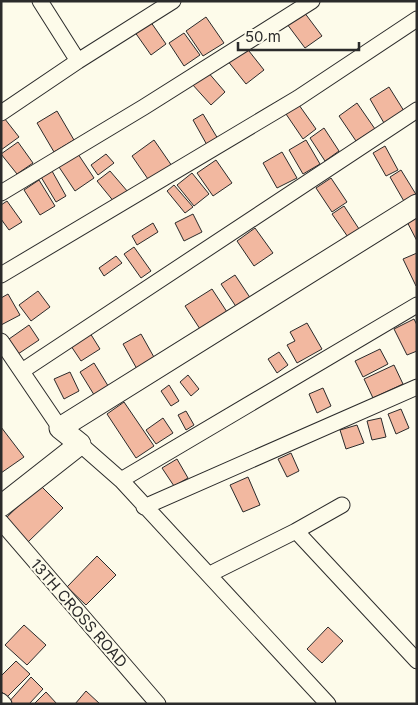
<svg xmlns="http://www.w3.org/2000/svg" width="418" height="705" viewBox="0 0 418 705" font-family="Inter,sans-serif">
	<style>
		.building { fill: #f2b8a0; stroke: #2b2b2b }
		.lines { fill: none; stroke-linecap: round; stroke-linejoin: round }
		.street-casing { stroke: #2b2b2b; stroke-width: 17 }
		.secondary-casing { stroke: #2b2b2b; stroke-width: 23 }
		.street { stroke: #fdfbea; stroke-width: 15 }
		.secondary { stroke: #fdfbea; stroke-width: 21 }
		.labels { text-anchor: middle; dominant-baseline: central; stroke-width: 4; stroke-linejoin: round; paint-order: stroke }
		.street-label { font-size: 15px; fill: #2b2b2b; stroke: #fdfbea }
	</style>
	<rect width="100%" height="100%" fill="#fdfbea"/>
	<path class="building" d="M304,12l18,24 -17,12 -18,-24z
		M206,17l18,26 -21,13 -17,-25z
		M148,18l18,26 -15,11 -19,-27z
		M184,33l16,22 -16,11 -15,-23z
		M245,46l19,24 -18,14 -19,-24z
		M207,71l18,21 -14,13 -19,-21z
		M389,87l15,24 -20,12 -14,-24z
		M357,103l18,26 -19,12 -17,-25z
		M299,105l17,24 -13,10 -17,-25z
		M57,111l17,29 -20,12 -17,-29z
		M1,114l18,23 -18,13z
		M203,114l15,25 -11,6 -14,-25z
		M324,128l15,23 -14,10 -15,-23z
		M154,140l18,26 -22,16 -18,-26z
		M306,140l14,24 -17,10 -14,-24z
		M18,142l15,21 -16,11 -16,-20z
		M385,146l13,24 -12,6 -13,-23z
		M282,152l15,26 -20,10 -14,-25z
		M78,154l16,24 -19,13 -16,-24z
		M106,154l8,9 -16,12 -7,-10z
		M216,160l16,23 -19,13 -16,-23z
		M401,170l16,26 -12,7 -15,-26z
		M52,171l14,25 -10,6 -15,-25z
		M110,171l18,21 -13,11 -18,-22z
		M192,173l17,21 -15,12 -17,-21z
		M331,178l16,24 -15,10 -16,-24z
		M39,180l16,26 -15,9 -16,-25z
		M174,185l19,22 -8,6 -18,-22z
		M7,201l15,21 -13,8 -8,-11v-14z
		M344,206l17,26 -11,8 -18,-26z
		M417,210v31l-13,-25z
		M193,214l9,18 -18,9 -9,-18z
		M153,223l5,9 -21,13 -5,-9z
		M255,228l18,25 -19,13 -17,-25z
		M134,247l17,24 -10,7 -17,-24z
		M417,253v32l-1,1 -13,-27z
		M116,256l6,7 -18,13 -5,-8z
		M235,275l16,24 -14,9 -16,-24z
		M212,289l15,23 -27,17 -15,-23z
		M38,291l12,16 -19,14 -12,-16z
		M8,294l12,21 -19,10v-27z
		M414,319l3,6v26l-10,4 -13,-26z
		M307,323l15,26 -25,14 -10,-18 8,-4 -5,-9z
		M29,325l10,15 -21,14 -9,-15z
		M90,333l10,16 -19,12 -10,-15z
		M141,334l14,25 -18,10 -14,-25z
		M380,349l8,15 -25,13 -8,-16z
		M279,352l9,13 -11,8 -9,-14z
		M94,363l16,26 -14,9 -16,-26z
		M394,365l9,19 -30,14 -9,-19z
		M70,372l9,19 -15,8 -10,-20z
		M188,375l11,14 -8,7 -11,-14z
		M169,385l10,16 -8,5 -10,-15z
		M323,388l8,18 -14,7 -8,-19z
		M124,402l30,44 -18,12 -29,-44z
		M401,409l8,19 -13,6 -8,-20z
		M186,411l8,14 -8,5 -8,-15z
		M163,418l10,15 -17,11 -10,-14z
		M381,418l5,19 -14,3 -5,-19z
		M357,425l7,18 -18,6 -6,-19z
		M1,427l23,30 -23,16z
		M291,453l8,18 -12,6 -9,-18z
		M177,459l11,19 -14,8 -12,-18z
		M248,477l12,28 -17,7 -13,-27z
		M40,485l23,23 -35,34 -23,-23z
		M97,556l19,19 -30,30 -19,-18z
		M24,625l22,20 -19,20 -22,-20z
		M328,627l15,14 -21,22 -15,-14z
		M16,661l14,13 -23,23 -6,-6v-15z
		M31,677l12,12 -14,15h-22z
		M86,691l14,13h-25z
		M46,692l11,12h-23z"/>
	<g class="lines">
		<g class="street-casing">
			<path id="street" d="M40,1l38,60
				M1,113l77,-52 95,-60
				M1,193l143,-86 168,-106
				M1,275l297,-177 119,-79
				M1,341l59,87
				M22,371l395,-261
				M80,444l41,36 207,224
				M121,480l296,-175
				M144,507l273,-120
				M1,522l157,182
				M296,531l46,-26
				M210,574l86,-43 121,130
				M1,701l3,3"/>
		</g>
		<g class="secondary-casing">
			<path id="secondary" d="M1,506l79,-62 -20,-16 357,-223"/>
		</g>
		<use href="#street" class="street"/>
		<use href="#secondary" class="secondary"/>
	</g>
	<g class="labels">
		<g class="street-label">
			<text transform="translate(79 613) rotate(49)">13TH CROSS ROAD</text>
		</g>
	</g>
	<rect width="418" height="705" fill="none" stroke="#2b2b2b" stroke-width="5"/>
	<path d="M238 42v8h121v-8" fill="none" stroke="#2b2b2b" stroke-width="2.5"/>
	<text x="245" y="42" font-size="15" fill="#2b2b2b" stroke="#fdfbea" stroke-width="4" paint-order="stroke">50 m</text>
</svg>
